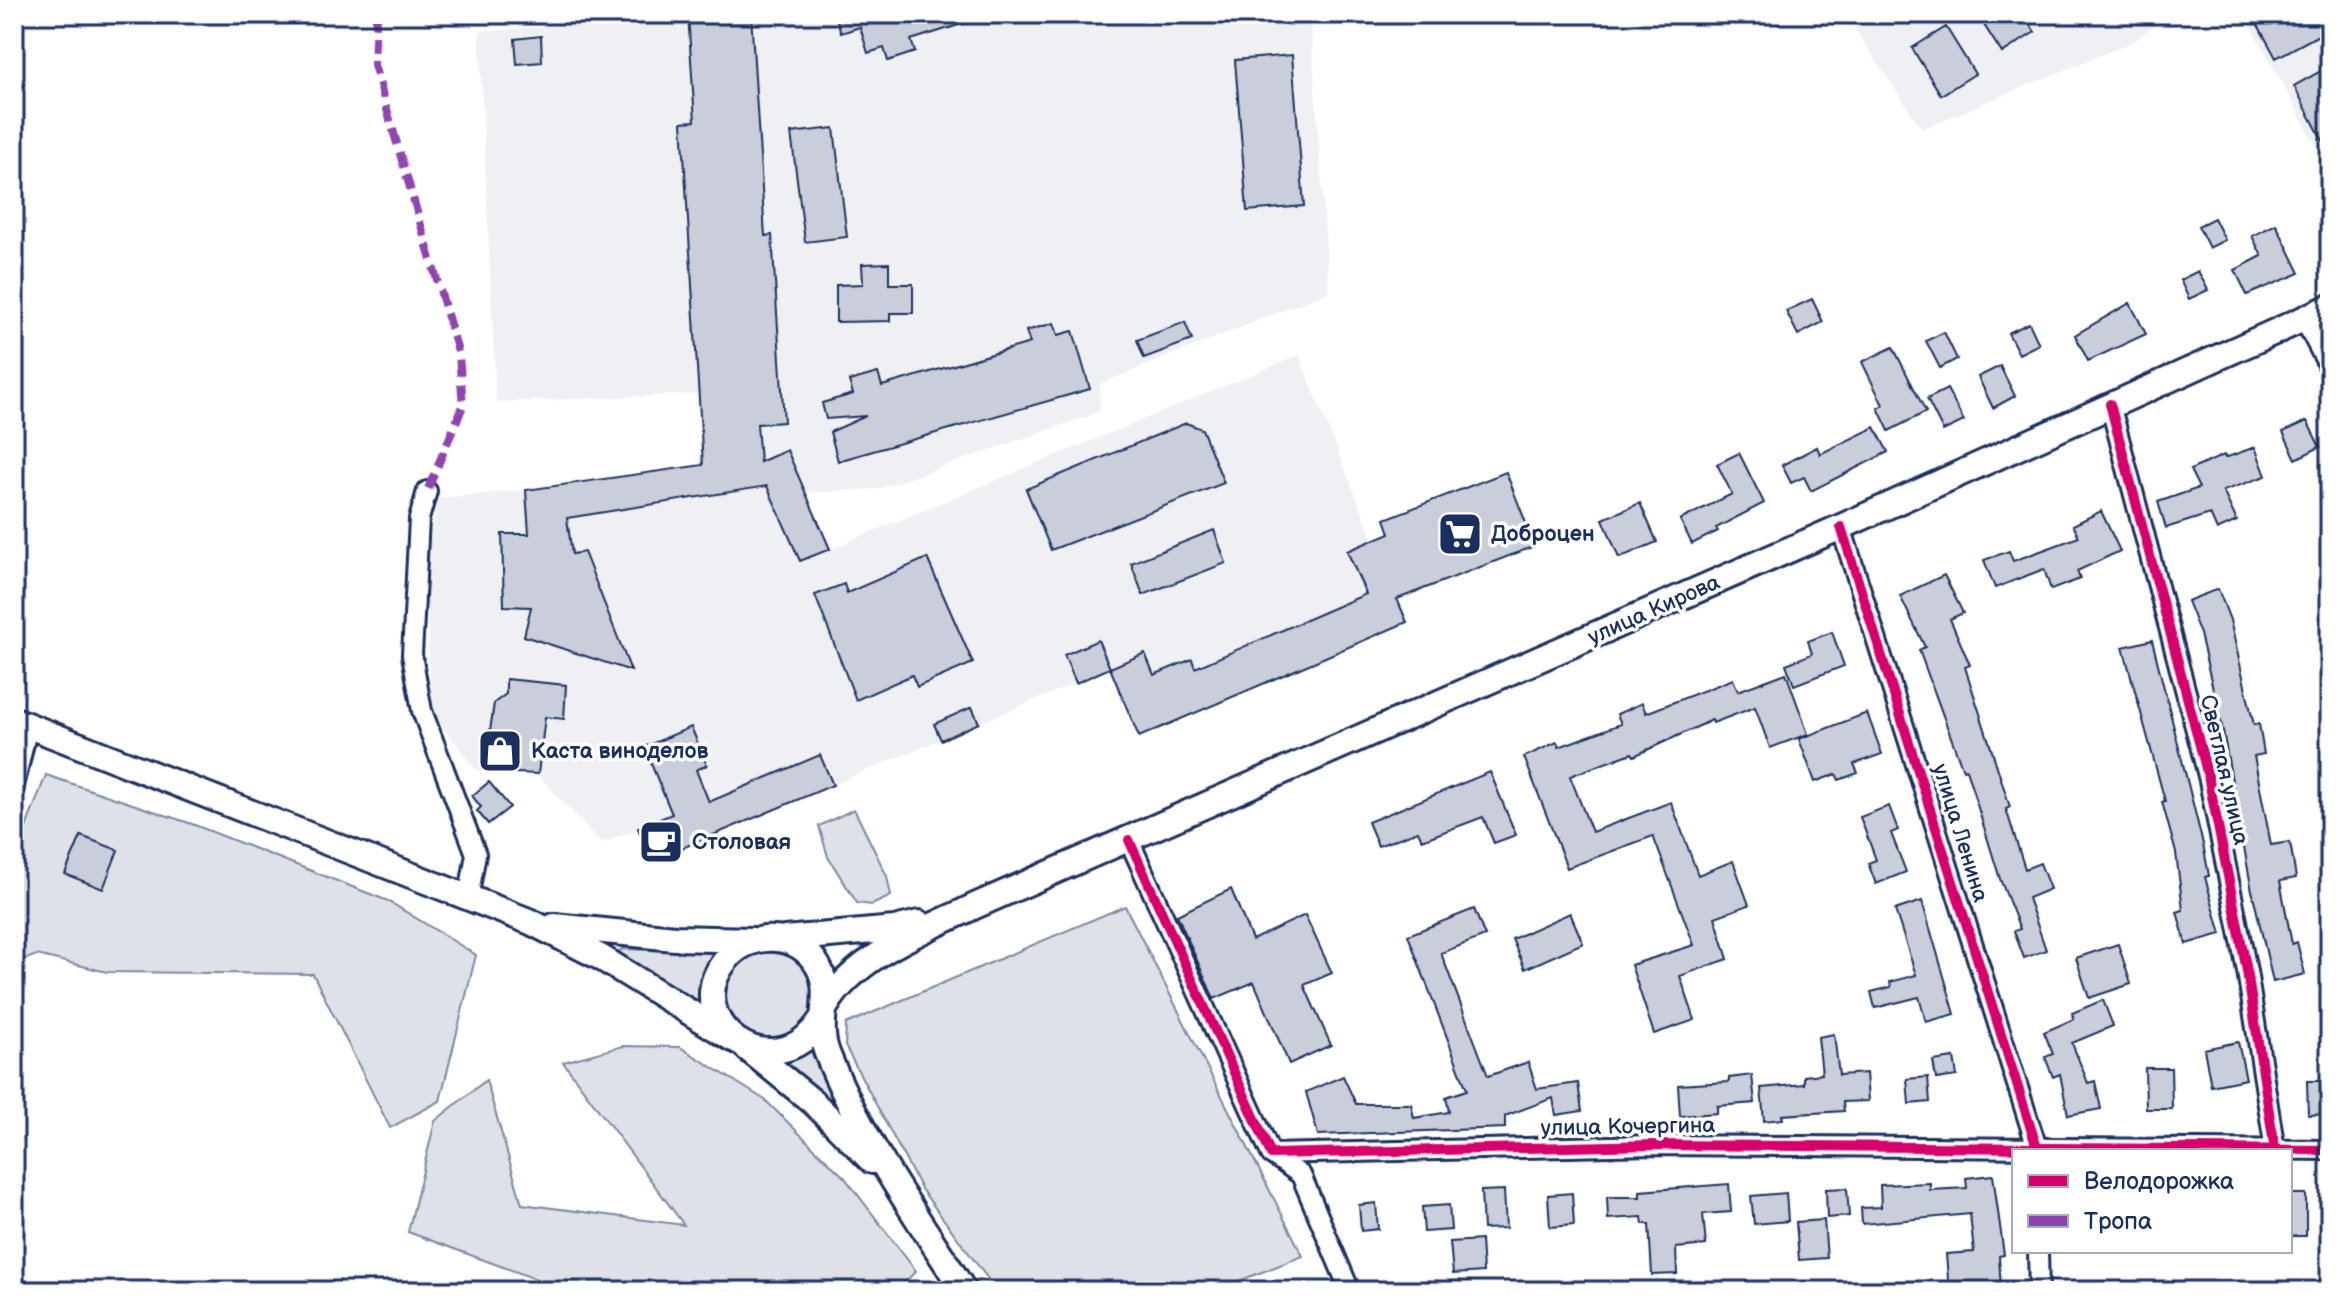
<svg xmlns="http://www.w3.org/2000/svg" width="2344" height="1305" viewBox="0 0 2344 1305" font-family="'Balsamiq Sans',sans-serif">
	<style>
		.built { fill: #eff0f4 }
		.green { fill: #dee1e7; stroke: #7c88a2; stroke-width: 2 }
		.building { fill: #caceda; stroke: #1b2f5e; stroke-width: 2 }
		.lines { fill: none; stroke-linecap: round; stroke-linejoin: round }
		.street-casing { stroke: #1b2f5e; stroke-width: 24 }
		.secondary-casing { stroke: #1b2f5e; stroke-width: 30 }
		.street { stroke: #fff; stroke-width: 18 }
		.secondary { stroke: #fff; stroke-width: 24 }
		.quiet { stroke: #8e44ad; stroke-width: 8; stroke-dasharray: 16 8; stroke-linecap: butt }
		.cycleway-casing { stroke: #fff; stroke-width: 15 }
		.cycleway { stroke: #d6006c; stroke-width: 10 }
		.labels { text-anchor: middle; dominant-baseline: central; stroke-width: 7; stroke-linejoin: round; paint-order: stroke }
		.poi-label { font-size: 22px; font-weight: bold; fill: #1b2f5e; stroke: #fff; text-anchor: start }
		.street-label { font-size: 22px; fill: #1b2f5e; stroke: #fff }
	</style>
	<rect width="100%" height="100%" fill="#fff"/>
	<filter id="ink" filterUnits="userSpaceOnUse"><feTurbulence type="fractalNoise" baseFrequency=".0125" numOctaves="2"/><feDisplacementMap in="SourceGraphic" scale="16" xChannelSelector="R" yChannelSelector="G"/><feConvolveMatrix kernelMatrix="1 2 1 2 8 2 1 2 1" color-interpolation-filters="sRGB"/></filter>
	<g filter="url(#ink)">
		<path class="built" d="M675,14h635l19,278 -229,92v28l-222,77 -73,4 25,56 469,-194 108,267 -268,115 -30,-68 -458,192 -13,-32 -37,14 -63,-68 -61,-4 -45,-58 -7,-142 13,-73 88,-8 177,-25 -5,-71 -202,8 -17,-371 196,-12z
			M1845,14h324l-34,27 -213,88z
			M2244,14h86v157l-49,-90z"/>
		<path class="green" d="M46,775l146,49 196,77 88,54 -36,146 -50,27 -77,-154 -206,-2 -70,-17 -23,8v-104z
			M854,809l33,67 4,20 -19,9 -15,-2 -29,-46 -9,-31z
			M1125,906l178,350 -90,35h-216l-76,-102 -76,-143 1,-22z
			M623,949l96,4 -16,50 -82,-44 -4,-7z
			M726 995a44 44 0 1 1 88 0a44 44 0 1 1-88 0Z
			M816,1042l26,72 -68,-57z
			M623,1046l57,1 85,53 80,78 71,93 -20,20h-328l-160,-59 27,-111 51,-41 36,124 162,21 -121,-163z"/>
		<path class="building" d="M688,14h63l14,222 7,-1 12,187 -27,2 3,38 27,-12 43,99 -30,12 -33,-75 -200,32 5,36 12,-2 47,119 -107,-35 7,-29 -27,-1 -2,-72h27l-3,-44 177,-25 -21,-343 13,-1z
			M835,14h145l1,4 -70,22 4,12 -27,9 -4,-13 -16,5 -8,-26 -19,6z
			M1977,14h46l12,18 -33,21z
			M2252,14h67l9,16 -52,28z
			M1946,27l29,47 -34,21 -29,-47z
			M541,36l1,26 -25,2 -2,-25z
			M1292,55l12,151 -57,5 -12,-151z
			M2330,66v88l-36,-68z
			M834,128l13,109 -42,5 -14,-109z
			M2214,218l11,22 -16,8 -11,-22z
			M2276,224l24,49 -53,22 -12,-25 27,-14 -10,-20z
			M889,263v21h24v29h-23v8l-54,1v-37l27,-1 -1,-20z
			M2198,271l10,19 -19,9 -9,-19z
			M1812,299l11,23 -25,13 -12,-24z
			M2130,303l16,31 -58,27 -13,-26z
			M1185,322l7,18 -48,18 -7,-18z
			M1054,323l4,12 15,-4 17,58 -252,72 -8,-29 36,-16 -40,3 -4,-16 31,-9 -4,-13 29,-8 4,13 148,-43 -4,-12z
			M2029,323l10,21 -20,10 -11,-21z
			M1944,332l13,27 -17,9 -14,-27z
			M1893,347l33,65 -37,19 -11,-23 5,-3 -21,-43z
			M2000,366l15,30 -22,12 -15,-31z
			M1947,389l17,32 -21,10 -16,-32z
			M2307,421l13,26 -24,12 -13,-27z
			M1186,423l16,6 22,54 -173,67 -25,-61z
			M1875,427l13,25 -77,39 -7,-14 -13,6 -9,-18 35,-18 3,7z
			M2255,447l11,29 -43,15 14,30 -20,9 -7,-16 -44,14 -8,-26 41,-14 -9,-18 34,-15 1,3z
			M1739,453l25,50 -48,25 2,3 -26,13 -12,-24 52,-26 -15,-30z
			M1506,472l29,74 -138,53 10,23 -268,115 -29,-69 35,-15 9,22 38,-16 3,9 171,-74 -19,-43 43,-18 -5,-14z
			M1640,503l17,39 -38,16 -16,-39z
			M2101,511l19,40 -43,20 3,8 -29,11 -7,-21 -49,19 -11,-28 25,-9 4,10 66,-24 -6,-12z
			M1214,530l12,33 -83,32 -12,-32z
			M927,558l46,105 -56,24 -5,-12 -56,25 -41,-105 29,-11 3,9z
			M1944,575l19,38 -13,6 20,46 -5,2 45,140 -4,2 19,60 15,-6 10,26 -22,9 18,52 -22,8 -10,-27 6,-2 -20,-50 -34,-110 -3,1 -44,-120 6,-3 -25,-51z
			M2218,589l12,31 24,105 5,-1 5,30 -10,2 17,89 19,-3 6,36 -16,3 12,63 5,-2 8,32 -32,8 -22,-96 -28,-155 -23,-97 -13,-33z
			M1832,632l12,34 -50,19 -8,-21 26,-10 -4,-13z
			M1098,640l12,28 -34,15 -12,-28z
			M2152,640l51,204 6,32 -4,1 16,57 -35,10 -9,-32 6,-2 -7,-57 -14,-51 3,-1 -42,-154z
			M1786,673l22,61 -38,14 -15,-41 -42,16 -1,-3 -78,36 -2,-3 -62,23 22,56 79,-30 27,73 35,-14 16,44 -34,12 13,42 -48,17 15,44 -41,14 -23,-69 63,-20 -41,-109 -86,32 -43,-111 33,-15 2,5 62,-23 -4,-10 25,-11 4,10 87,-34 5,12z
			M506,679l60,6 -2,34 -19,-2 -7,57 -44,-2 -9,-15 16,-13 -11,-13 4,-28 12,-9z
			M972,707l7,16 -38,17 -7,-16z
			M1867,713l15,41 -28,10 4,9 -19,7 -3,-6 -21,8 -16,-43z
			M691,727l16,38 -11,5 13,32 111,-47 13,30 -182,76 -13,-33 34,-14 -28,-67z
			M1490,772l26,63 -22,8 -11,-26 -61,23 -4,-9 -40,15 -10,-24z
			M489,782l21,25 -22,17 -11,-13 4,-4 -9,-11z
			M1889,806l9,24 -7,3 15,39 -30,12 -8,-21 8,-3 -16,-43z
			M81,836l37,14 -15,39 -38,-15z
			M1231,889l21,51 53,-25 27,58 -28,12 27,60 -42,19 -35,-82 -40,17 -37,-84z
			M1922,901l33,113 -29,8 -7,-25 -44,11 -4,-16 20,-5 -1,-5 26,-7 -21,-65z
			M1474,909l11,27 -44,17 47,123 40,-14 9,27 41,-6 4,28 -26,4 -3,-17 -48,18v12l-187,7 -12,-43 37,-16 13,28h55l3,14 35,-6 -3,-15 21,-7 -59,-155z
			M1570,913l13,30 -58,26 -13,-30z
			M2118,944l13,40 -42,14 -13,-40z
			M2103,1000l10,26 -41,17 16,40 7,-2 6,28 -33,6 -8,-41 -7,3 -8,-20 8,-3 -9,-22 30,-13 -2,-6z
			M1834,1034l5,41 27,-2 2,28 -25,1 1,9 -62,4 1,4 -19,2 -3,-33 43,-4v-8l18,-2 -4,-37z
			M2238,1042l8,37 -35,7 -7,-37z
			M1954,1058l3,18 -21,3 -3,-18z
			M2145,1068h26l1,41h-26z
			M1752,1075l3,28 -38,3v7l-37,3 -2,-31 51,-3v-4z
			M1928,1077l2,25 -21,2 -2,-25z
			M2307,1081h20l1,33 -20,1z
			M1993,1175l11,80 -5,1 2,35h-52l-3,-37 28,-2 -4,-38 -108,10 -1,-16 20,-1 -1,-22 50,-2v7l37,-2 -1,-10z
			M1729,1184l2,28 -28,2 3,31 -30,3 1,26 -25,1 -3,-51h-6l-1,-7 -34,2 -1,-22h33v-6z
			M1847,1188l2,28 -22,2 -1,-29z
			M1504,1190l2,38 -23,1 -2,-38z
			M1572,1193l2,32 -24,2 -2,-32z
			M1786,1193l2,28 -34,3 -3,-28z
			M2290,1194h16v42h-16z
			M1376,1203l2,26 -17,2 -2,-26z
			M1449,1205l2,25 -27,2 -2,-25z
			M1824,1220l3,38 -28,2 -3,-38z
			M1481,1240l2,32 -30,2 -3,-32z"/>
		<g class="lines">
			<g class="street-casing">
				<path id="street" d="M2304,319l26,50
					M2110,404l98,372 39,195 28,179
					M427,491l-8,28 -7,136 10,56 54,143 -8,45
					M1841,527l197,624
					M14,786l14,-60
					M1129,840l142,314 382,-9 677,5
					M1271,1154l30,21 49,116
					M2038,1251l1,40"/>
			</g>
			<g class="secondary-casing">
				<path id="secondary" d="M14,720l517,202 69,35 133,82
					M554,926l121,12 78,2
					M785,939l110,-10 24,-6
					M826,1006c30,-51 98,-75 149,-100l866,-379 489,-220
					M821,1020c-47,73 -144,2 -96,-59 22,-29 67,-30 89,-1 23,30 0,61 13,93 33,84 89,162 137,238
					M748,1049l65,53 59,59"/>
			</g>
			<use href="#street" class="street"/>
			<use href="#secondary" class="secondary"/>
			<path class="quiet" d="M381,14l-5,5 -2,46 85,290 4,51 -36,85"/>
			<g class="cycleway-casing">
				<path id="cycleway" d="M2110,404l98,372 39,195 28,179
					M1841,527l197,624
					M1129,840l142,314 382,-9 677,5"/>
			</g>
			<use href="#cycleway" class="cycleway"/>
		</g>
	</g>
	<defs>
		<g id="supermarket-square" transform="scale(2.3)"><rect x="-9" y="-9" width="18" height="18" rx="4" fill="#1b2f5e" stroke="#fff"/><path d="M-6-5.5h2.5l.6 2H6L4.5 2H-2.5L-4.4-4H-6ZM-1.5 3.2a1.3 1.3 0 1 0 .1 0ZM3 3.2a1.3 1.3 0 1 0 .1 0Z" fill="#fff"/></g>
		<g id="shop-square" transform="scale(2.3)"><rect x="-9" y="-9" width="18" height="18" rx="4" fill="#1b2f5e" stroke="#fff"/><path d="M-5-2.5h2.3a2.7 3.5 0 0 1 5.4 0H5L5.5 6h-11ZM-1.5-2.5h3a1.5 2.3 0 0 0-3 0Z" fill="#fff"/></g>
		<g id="cafe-square" transform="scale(2.3)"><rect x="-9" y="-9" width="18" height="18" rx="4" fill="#1b2f5e" stroke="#fff"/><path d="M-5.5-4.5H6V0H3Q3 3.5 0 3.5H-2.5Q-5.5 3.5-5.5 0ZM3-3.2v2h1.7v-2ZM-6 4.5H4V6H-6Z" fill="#fff"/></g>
	</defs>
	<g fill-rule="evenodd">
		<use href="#supermarket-square" x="1460" y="534"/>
		<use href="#shop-square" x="500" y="751"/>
		<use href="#cafe-square" x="661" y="842"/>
	</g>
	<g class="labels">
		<g class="poi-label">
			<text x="1491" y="534">Доброцен</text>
			<text x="531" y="751">Каста виноделов</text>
			<text x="692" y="842">Столовая</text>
		</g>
		<g class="street-label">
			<text transform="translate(1654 610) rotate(-24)">улица Кирова</text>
			<text transform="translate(2224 770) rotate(77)">Светлая улица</text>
			<text transform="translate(1960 833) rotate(73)">улица Ленина</text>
			<text transform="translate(1628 1127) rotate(-1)">улица Кочергина</text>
		</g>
	</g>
	<rect width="2344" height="1305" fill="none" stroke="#fff" stroke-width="48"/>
	<rect x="24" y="24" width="2296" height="1257" fill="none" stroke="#1b2f5e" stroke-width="3" filter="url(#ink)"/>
	<rect x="2012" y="1149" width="280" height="104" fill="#ffffff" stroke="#a4acbf" stroke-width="2"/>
	<rect x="2028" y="1175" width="40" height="12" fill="#d6006c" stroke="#a4acbf" stroke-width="2"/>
	<text x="2084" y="1189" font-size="24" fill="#1b2f5e">Велодорожка</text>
	<rect x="2028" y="1215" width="40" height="12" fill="#8e44ad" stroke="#a4acbf" stroke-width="2"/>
	<text x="2084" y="1229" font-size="24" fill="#1b2f5e">Тропа</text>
</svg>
